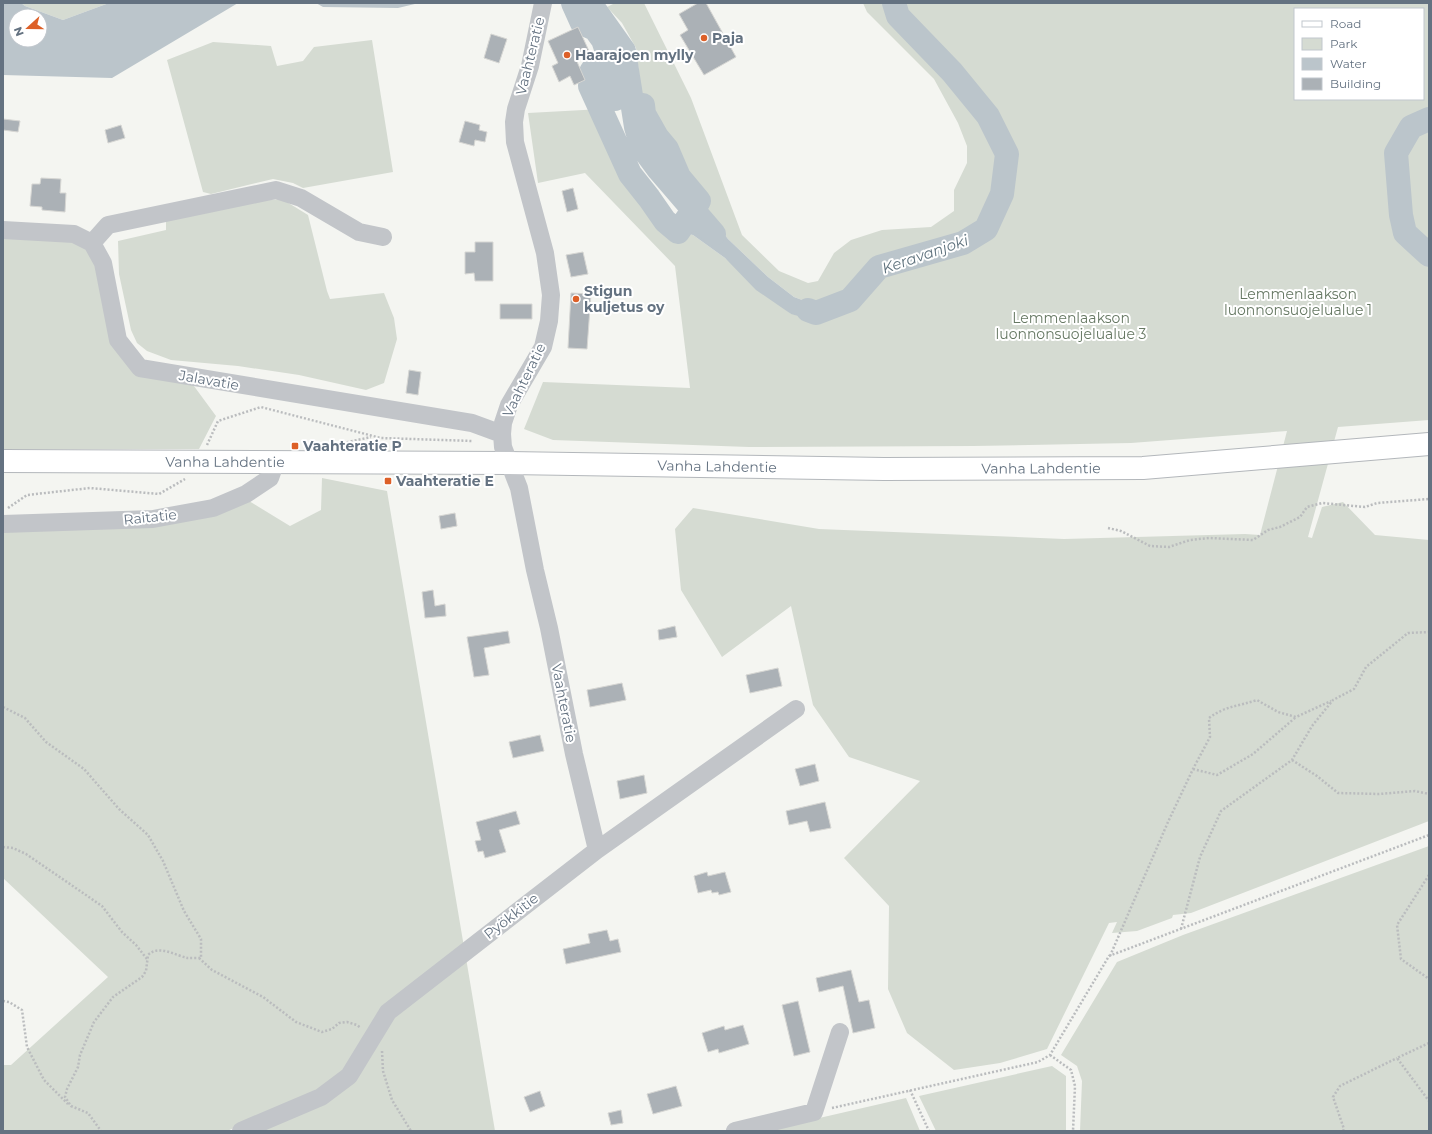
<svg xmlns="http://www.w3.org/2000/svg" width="1432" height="1134" viewBox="0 0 1432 1134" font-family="Montserrat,sans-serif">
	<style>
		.green { fill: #d5dbd2; fill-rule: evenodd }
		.water { fill: #bbc5cb; fill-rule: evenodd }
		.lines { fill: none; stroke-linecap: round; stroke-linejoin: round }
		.stream { stroke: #bbc5cb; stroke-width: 4 }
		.river { stroke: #bbc5cb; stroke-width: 24 }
		.building { fill: #abb1b6; stroke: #d6d6d3 }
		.major-casing { stroke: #b3b7bb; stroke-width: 24 }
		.path { stroke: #babcbe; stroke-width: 2.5; stroke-dasharray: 2 2; stroke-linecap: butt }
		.minor { stroke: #c2c5c9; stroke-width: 18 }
		.major { stroke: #fff; stroke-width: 22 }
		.poi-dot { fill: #dd6028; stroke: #fff; stroke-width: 1.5 }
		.labels { text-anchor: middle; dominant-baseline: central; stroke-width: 4; stroke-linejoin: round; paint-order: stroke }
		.poi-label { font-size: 14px; font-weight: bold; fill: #647281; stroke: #fff; text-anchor: start }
		.street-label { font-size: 14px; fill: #647281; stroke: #fff }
		.park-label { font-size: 14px; fill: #667863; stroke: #fff }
		.water-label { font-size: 15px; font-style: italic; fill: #60737e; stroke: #fff }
	</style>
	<rect width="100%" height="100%" fill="#f4f5f1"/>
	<path class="green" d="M21,3h88l-46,17 -38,-14z
		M615,3h29l47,95 51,137 37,36 29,12 10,-2 16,-28 17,-13 31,-10 49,-3 23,-16v-21l13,-27v-17l-9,-23 -24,-44 -67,-67 -4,-9h566v417l-91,7 -30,110 4,1 10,-31 21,-5 32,33 54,5v281l-238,92 -18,2 -1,3 -35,13 -25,2 5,-11 -8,1 -62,126 -47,14 -46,7 -47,-37 -19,-44 1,-83 -45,-48 76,-77 -71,-24 -36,-52 -22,-99 -69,51 -41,-67 -6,-61 18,-21 126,21 245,10 181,-5 15,1 27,-104 -156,12 -158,3 -224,1 -196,-7 -29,-11 19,-47 147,6 -15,-122 -90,-93 -47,10 -10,-70 74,-4 28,65 19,24 16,23 13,11 15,3 32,23 66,56 43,-16 -21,6 -19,-7 -26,-20 -40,-38 -49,-62 -12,-28 -10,-12 -13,-23 -8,-66 -14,-25 -15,-16zM1295,9h128v90h-128z
		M372,40l21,132 -90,16 -10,-5 -20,-4 -62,15 -8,-2 -36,-132 46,-18 58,4 6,20 26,-5 11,-14z
		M282,199l26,16 19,76 3,8 54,-6 10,25 3,21 -13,44 -18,7 -67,-15 -61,-9 -67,-6 -24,-9 -10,-8 -6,-13 -12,-56 -1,-33 48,-11v-11l101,-19z
		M3,237l72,4 15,6 46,126 55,9 25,34 -17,33h-196z
		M322,478l65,13 77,456 -83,63 -37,61 -27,21 -90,39h-224v-66h8l97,-88 -105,-99v-349l246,-28 41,25 31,-16z
		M1429,846v285h-349l2,-50 -5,-15 -16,-11 56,-93 66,-27z
		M466,958l29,173h-237l66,-28 68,-88z
		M1052,1066l14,10v55h-130l-17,-35z
		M906,1098l14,33h-157z"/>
	<path class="water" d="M3,3h18l4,3 38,14 46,-17h129l-126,75 -109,-3zM16,16h24v24h-24z
		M316,3h103l-21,5 -75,-1z
		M699,201l29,38 40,38 26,20 19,7 21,-6 8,12 -22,12 -29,-8 -35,-24 -31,-32 -32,-23 -15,-3z"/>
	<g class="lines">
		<path class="stream" d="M578,29l12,-26
			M586,52l7,17"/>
		<path class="river" d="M573,3l9,20 13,6 8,11 16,47 2,9 -6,3 -9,-11 -5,-14 -6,-8 -4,6 -1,14 40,88 19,24 16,23 13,11 21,-31 -20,-24 -12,-28 -10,-12 -13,-23 -1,-9
			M590,3l34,48 12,76 6,20 17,23 55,64
			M1429,119l-18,8 -15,26 5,62 4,18 24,22
			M808,310l8,3 34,-13 29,-33 84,-24 23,-14 16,-35 5,-40 -19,-38 -36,-44 -54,-56 -4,-13"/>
	</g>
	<path class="building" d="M698,3h8l30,54 -32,18 -24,-40 8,-5 -9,-16z
		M578,27l11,24 -14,6 10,23 -11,5 -4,-9 -11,6 -7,-16 6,-3 -10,-22z
		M491,34l16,5 -8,24 -15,-5z
		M3,119l17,2 -2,11 -15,-2z
		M465,121l15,4 -1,5 8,2 -2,10 -10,-2 -1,6 -15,-4z
		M121,125l4,13 -17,5 -3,-13z
		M41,178l20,1 -1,14h6l-1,19 -23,-2v-3l-12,-1 2,-22h8z
		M573,188l5,21 -11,3 -5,-21z
		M475,242h18v39h-18l-1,-8 -9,1v-22h10z
		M583,252l5,22 -17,3 -5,-22z
		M571,293l20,1 -4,55 -19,-1z
		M500,304h32v15h-32z
		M409,370l12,2 -3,23 -12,-2z
		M455,513l2,13 -16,3 -2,-13z
		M433,590l2,16 10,-2 1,12 -21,2 -3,-26z
		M675,626l2,11 -18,3 -1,-10z
		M508,631l2,12 -26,5 5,27 -15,2 -7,-40z
		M778,668l4,18 -32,7 -4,-18z
		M622,683l4,17 -36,7 -3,-17z
		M540,735l4,16 -31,7 -4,-16z
		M815,764l4,17 -19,5 -5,-17z
		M644,775l3,18 -27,6 -3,-18z
		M825,802l6,26 -21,4 -3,-11 -18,4 -3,-14z
		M516,811l4,13 -21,6 7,22 -21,6 -2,-7 -5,1 -3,-11 6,-1 -5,-18z
		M707,872l1,4 17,-4 6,20 -12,3 -1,-3 -6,1 -1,-3 -13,3 -4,-17z
		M607,930l3,11 8,-2 3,13 -55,12 -3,-15 27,-6 -2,-9z
		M851,970l8,32 10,-2 6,28 -22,5 -10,-47 -24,6 -3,-14z
		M798,1001l12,51 -16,4 -12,-51z
		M743,1025l6,19 -30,9 -1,-4 -10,3 -6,-19 22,-7 1,4z
		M676,1086l6,20 -29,8 -6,-20z
		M540,1091l5,15 -15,6 -6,-15z
		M621,1110l2,13 -12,2 -3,-12z"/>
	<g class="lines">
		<g class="major-casing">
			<g id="major">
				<path id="s1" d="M3,461l506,2 375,6 259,-1 286,-24"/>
			</g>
		</g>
		<path class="path" d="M339,444l32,-7
			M207,445l11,-24 43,-14 120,31 92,3
			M8,508l19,-13 63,-7 69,6 26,-15
			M1108,528l13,3 29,15 19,1 21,-7 19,-2 44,2 15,-10 12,-3 20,-10 7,-10 15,-4 43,4 12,-4 52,-4
			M3,707l22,11 21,24 38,27 35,40 29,26 15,26 21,50 17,28v19c-4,0 -9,0 -13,0 -12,-2 -29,-14 -40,-3l-2,16 -4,6 -29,20 -19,25 -14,33 -2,12 -11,22 -2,8 6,9 17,7 13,18
			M1292,760l25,16 21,17 41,1 36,-3 14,3
			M1193,769l24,6 36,-21 43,-37
			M3,847l10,1 13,6 76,52 20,26 14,13 11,14
			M1429,875l-32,50 4,34 28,20
			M1181,929l19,-72 21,-46 71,-51 20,-34 21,-26 21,-11 12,-22 42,-34 21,-1
			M1110,956l58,-134 25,-53 17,-32 -1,-19c16,-12 30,-12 48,-18l21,12 18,5 35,-16
			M199,958l13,12 51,27 33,25 26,10 10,-3 7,-6 8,-1 10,3 4,3
			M3,1001l6,1 13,8 5,37 17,33 24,24
			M1429,1043l-32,15 32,43
			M382,1051l1,20 9,29 19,31
			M1050,1055l21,15 4,16 -2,45
			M910,1090l19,41
			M832,1108l206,-46 12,-7 59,-99 320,-121
			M1343,1131l1,-2 -11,-32 7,-11 57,-28"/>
		<path class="minor" d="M543,3l-13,63 -14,43 -2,13 1,20 30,111 6,42 -2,26 -6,26 -34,58 -6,18 -1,11 1,13 16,41 16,82 14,58 25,126 23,96
			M3,230l71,4 18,9 11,20 15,77 22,28 332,55 30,11
			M92,243l16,-18 168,-35 25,8 58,34 24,5
			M3,524l150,-5 60,-11 33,-14 24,-16 6,-17
			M241,1131l80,-34 28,-21 39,-64 209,-162 199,-141
			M735,1131l79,-19 26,-80"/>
		<use href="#major" class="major"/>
	</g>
	<g class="poi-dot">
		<circle cx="704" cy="38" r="4"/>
		<circle cx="567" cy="55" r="4"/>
		<circle cx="576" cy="299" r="4"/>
		<rect x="291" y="442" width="8" height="8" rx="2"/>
		<rect x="384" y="477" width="8" height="8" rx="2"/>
	</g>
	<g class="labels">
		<g class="poi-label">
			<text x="712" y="38">Paja</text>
			<text x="575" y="55">Haarajoen mylly</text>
			<text x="584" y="291">Stigun<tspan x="584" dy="16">kuljetus oy</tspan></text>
			<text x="303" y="446">Vaahteratie P</text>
			<text x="396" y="481">Vaahteratie E</text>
		</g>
		<g class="street-label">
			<text transform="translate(530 56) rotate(-76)">Vaahteratie</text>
			<text transform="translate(209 380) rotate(10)">Jalavatie</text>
			<text transform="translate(524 380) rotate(-64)">Vaahteratie</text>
			<text stroke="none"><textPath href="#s1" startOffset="222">Vanha Lahdentie</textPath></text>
			<text stroke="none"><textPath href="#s1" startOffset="714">Vanha Lahdentie</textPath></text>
			<text stroke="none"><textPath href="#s1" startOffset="1038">Vanha Lahdentie</textPath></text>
			<text transform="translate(150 517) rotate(-6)">Raitatie</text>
			<text transform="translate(564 703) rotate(79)">Vaahteratie</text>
			<text transform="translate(511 916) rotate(-38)">Pyökkitie</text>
		</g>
		<g class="park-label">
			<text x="1298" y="294">Lemmenlaakson<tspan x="1298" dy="16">luonnonsuojelualue 1</tspan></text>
			<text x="1071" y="318">Lemmenlaakson<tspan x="1071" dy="16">luonnonsuojelualue 3</tspan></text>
		</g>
		<g class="water-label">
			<text transform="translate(925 254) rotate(-19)">Keravanjoki</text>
		</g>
	</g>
	<rect width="1432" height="1134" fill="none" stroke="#647281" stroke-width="8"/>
	<rect x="1294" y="8" width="130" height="92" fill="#ffffff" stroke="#c1c7cd"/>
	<rect x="1302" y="21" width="20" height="6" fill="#ffffff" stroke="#c1c7cd"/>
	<text x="1330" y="28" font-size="12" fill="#647281">Road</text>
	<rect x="1302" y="38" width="20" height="12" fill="#d5dbd2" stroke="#c1c7cd"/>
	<text x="1330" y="48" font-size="12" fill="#647281">Park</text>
	<rect x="1302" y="58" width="20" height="12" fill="#bbc5cb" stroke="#c1c7cd"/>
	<text x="1330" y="68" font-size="12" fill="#647281">Water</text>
	<rect x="1302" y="78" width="20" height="12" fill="#abb1b6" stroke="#c1c7cd"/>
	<text x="1330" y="88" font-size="12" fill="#647281">Building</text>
	<g transform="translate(28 28) rotate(249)"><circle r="19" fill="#ffffff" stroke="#c1c7cd"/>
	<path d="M0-3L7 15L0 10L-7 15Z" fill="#dd6028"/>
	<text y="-6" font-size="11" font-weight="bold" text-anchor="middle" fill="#647281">N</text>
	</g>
</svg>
